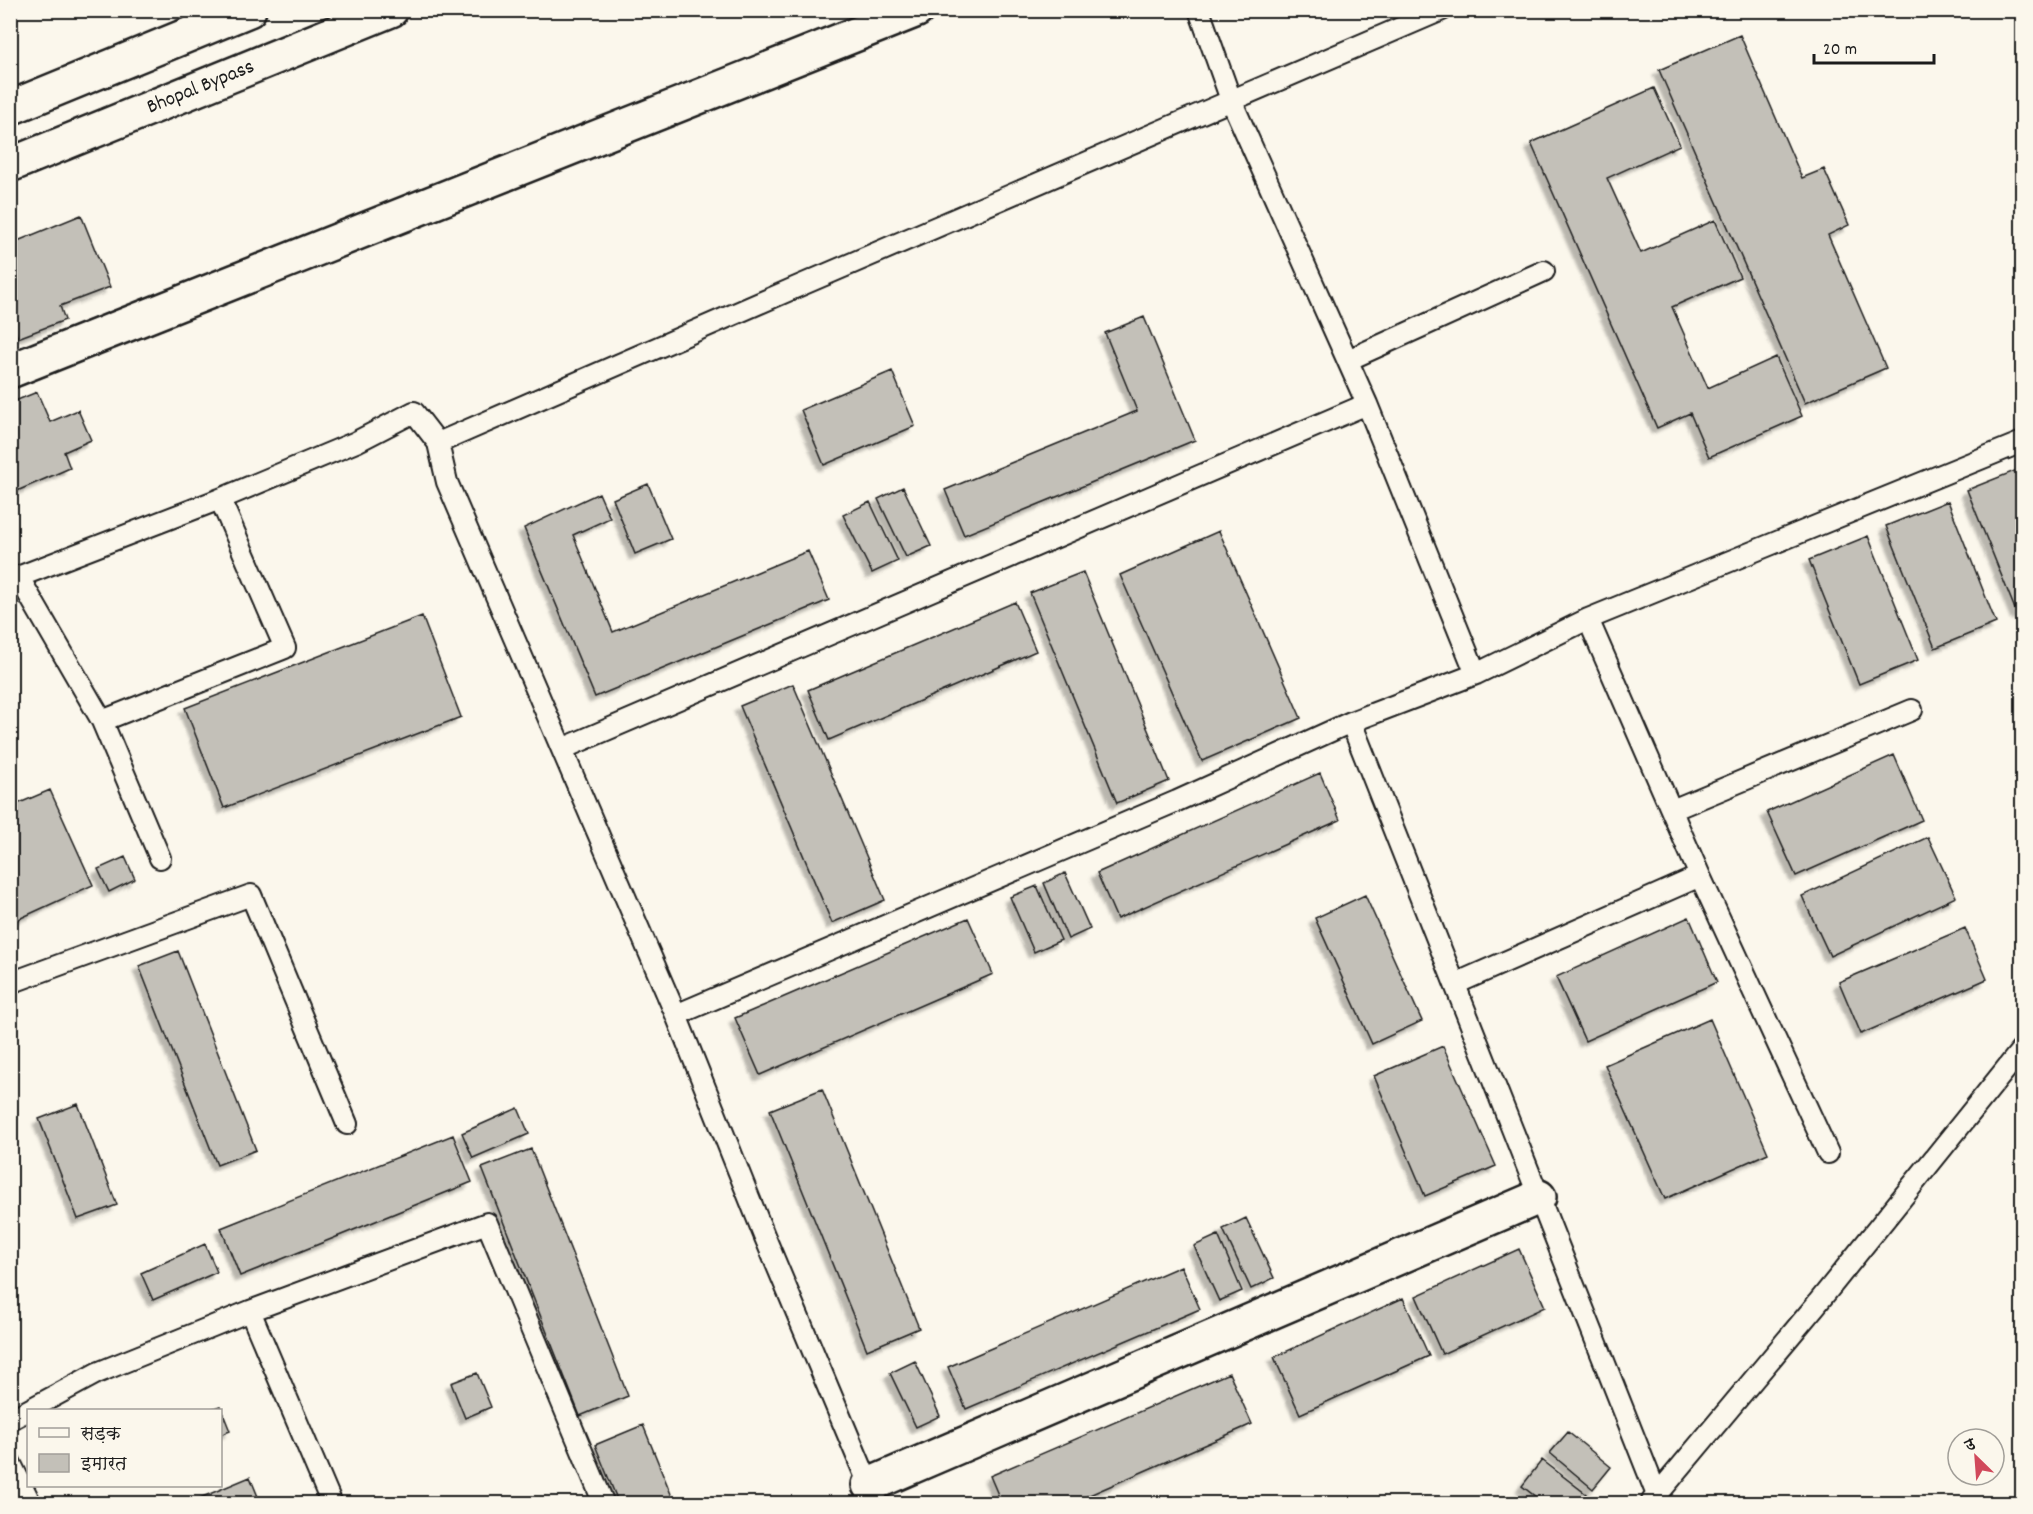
<svg xmlns="http://www.w3.org/2000/svg" width="2033" height="1514" viewBox="0 0 2033 1514" font-family="Dekko,'Playpen Sans Deva',sans-serif">
	<style>
		.building { fill: #c3c0b8; stroke: #1c1c1c; stroke-width: 1.5; filter: url(#shadow) }
		.lines { fill: none; stroke-linecap: round; stroke-linejoin: round }
		.service-casing { stroke: #1c1c1c; stroke-width: 24 }
		.minor-casing { stroke: #1c1c1c; stroke-width: 38 }
		.primary-casing { stroke: #1c1c1c; stroke-width: 38 }
		.service { stroke: #fbf7ec; stroke-width: 20 }
		.minor { stroke: #fbf7ec; stroke-width: 33 }
		.primary { stroke: #fbf7ec; stroke-width: 33 }
		.labels { text-anchor: middle; dominant-baseline: central; stroke-width: 6; stroke-linejoin: round; paint-order: stroke }
		.street-label { font-size: 21px; fill: #1c1c1c; stroke: #fbf7ec }
	</style>
	<defs>
		<filter id="shadow"><feDropShadow dx="-5.5" dy="5.5" stdDeviation="1.5" flood-color="#0004"/></filter>
	</defs>
	<rect width="100%" height="100%" fill="#fbf7ec"/>
	<filter id="ink" filterUnits="userSpaceOnUse"><feTurbulence type="fractalNoise" baseFrequency=".0167" numOctaves="2"/><feDisplacementMap in="SourceGraphic" scale="12" xChannelSelector="R" yChannelSelector="G"/><feConvolveMatrix kernelMatrix="1 2 1 2 8 2 1 2 1" color-interpolation-filters="sRGB"/></filter>
	<g filter="url(#ink)">
		<path class="building" d="M1740,35l62,143 22,-9 25,56 -21,10 58,133 -81,35 -146,-333z
			M1654,88l26,57 -73,33 34,75 74,-33 25,57 -68,30 36,81 68,-31 26,59 -93,41 -19,-44 -33,15 -126,-285z
			M81,215l29,72 -50,19 5,14 -47,18 -5,-13 -3,1v-82z
			M1144,317l51,123 -231,95 -19,-45 192,-79 -32,-78z
			M892,371l23,55 -91,39 -23,-55z
			M37,392l13,30 28,-12 13,30 -27,12 6,16 -60,26v-91z
			M2022,468v144l-5,2 -50,-124z
			M648,484l23,55 -36,15 -22,-55z
			M903,487l28,59 -25,11 -28,-58z
			M599,493l11,25 -37,17 40,97 195,-81 21,49 -234,97 -71,-169z
			M1948,501l48,122 -61,25 -49,-122z
			M870,502l28,59 -26,12 -29,-58z
			M1219,531l82,187 -99,43 -82,-186z
			M1868,536l50,124 -59,24 -50,-124z
			M1083,572l86,209 -52,22 -87,-210z
			M1015,602l21,49 -207,89 -21,-50z
			M422,616l39,101 -237,91 -39,-100z
			M793,684l92,216 -53,23 -92,-217z
			M1894,755l28,65 -126,56 -29,-64z
			M1320,773l20,47 -223,99 -20,-46z
			M50,790l43,95 -83,38v-116z
			M1928,837l28,60 -126,59 -28,-60z
			M125,857l10,22 -26,13 -11,-23z
			M1065,873l25,56 -22,10 -24,-56z
			M1037,886l24,54 -27,12 -24,-55z
			M1365,895l57,126 -50,23 -57,-126z
			M1689,917l28,65 -132,59 -29,-64z
			M968,918l25,56 -233,101 -25,-57z
			M1965,928l22,51 -126,55 -22,-52z
			M178,951l78,199 -39,15 -78,-199z
			M1710,1019l58,134 -103,46 -60,-134z
			M1443,1046l53,120 -71,30 -51,-120z
			M822,1089l97,239 -52,22 -97,-240z
			M78,1104l39,101 -39,14 -39,-100z
			M518,1108l11,26 -56,24 -11,-25z
			M453,1135l19,47 -232,94 -19,-48z
			M531,1149l97,247 -48,20 -98,-248z
			M1246,1218l28,60 -23,11 -28,-60z
			M1218,1235l24,56 -23,10 -25,-55z
			M205,1244l12,28 -64,28 -12,-27z
			M1519,1249l26,58 -103,47 -26,-58z
			M1181,1266l19,43 -234,100 -18,-42z
			M1403,1298l26,58 -129,58 -26,-57z
			M915,1361l25,55 -24,11 -26,-54z
			M477,1373l14,34 -26,11 -14,-35z
			M1229,1373l23,51 -183,80h-67l-12,-28z
			M220,1406l10,25 -10,4v-25h-12z
			M643,1425l32,79h-56l-24,-59z
			M1568,1432l43,35 -18,22 -43,-36z
			M1542,1460l44,34 -8,10h-33l-23,-18z
			M250,1477l11,27h-73v-1z"/>
		<g class="lines">
			<g class="service-casing">
				<path id="service" d="M1199,10l32,90 136,304 109,270
					M1348,360l196,-89
					M438,443l361,-157 643,-276
					M18,576l84,145 58,137
					M10,580l210,-81 136,-57 58,-30 24,31 9,39 229,533 88,220 113,269
					M1588,619l112,257 128,277
					M102,721l183,-73 -65,-149
					M1351,722l306,773
					M562,749l805,-345
					M1672,810l240,-100
					M10,983l241,-88 96,229
					M1455,984l245,-108
					M676,1015l501,-214 174,-79 125,-48 112,-55 434,-177
					M250,1311l82,193
					M10,1420l87,-47 153,-62 237,-88 117,281
					M10,1462l21,42
					M1652,1501l164,-196 206,-256"/>
			</g>
			<g class="minor-casing">
				<path id="minor" d="M10,371l907,-361
					M869,1485l670,-288"/>
			</g>
			<g class="primary-casing">
				<path id="primary" d="M10,108l239,-98
					M10,165l381,-155"/>
			</g>
			<use href="#service" class="service"/>
			<use href="#minor" class="minor"/>
			<use href="#primary" class="primary"/>
		</g>
	</g>
	<g class="labels">
		<g class="street-label">
			<text transform="translate(201 88) rotate(-22)">Bhopal Bypass</text>
		</g>
	</g>
	<rect width="2033" height="1514" fill="none" stroke="#fbf7ec" stroke-width="36"/>
	<rect x="18" y="18" width="1997" height="1478" fill="none" stroke="#1c1c1c" stroke-width="2" filter="url(#ink)"/>
	<rect x="27" y="1409" width="195" height="78" fill="#fbf7ec" stroke="#a29f99" stroke-width="1.5"/>
	<rect x="39" y="1428" width="30" height="9" fill="#fbf7ec" stroke="#a29f99" stroke-width="1.5"/>
	<text x="81" y="1439" font-size="18" fill="#1c1c1c">सड़क</text>
	<rect x="39" y="1454" width="30" height="18" fill="#c3c0b8" stroke="#a29f99" stroke-width="1.5"/>
	<text x="81" y="1469" font-size="18" fill="#1c1c1c">इमारत</text>
	<g transform="translate(1976 1457) rotate(335)"><circle r="28" fill="#fbf7ec" stroke="#a29f99" stroke-width="1.5"/>
	<path d="M0-4.5L10 22L0 15L-10 22Z" fill="#d1495b"/>
	<text y="-9" font-size="16" font-weight="bold" text-anchor="middle" fill="#1c1c1c">उ</text>
	</g>
	<path d="M1814 54v9h120v-9" fill="none" stroke="#1c1c1c" stroke-width="3"/>
	<text x="1823" y="54" font-size="18" fill="#1c1c1c" stroke="#fbf7ec" stroke-width="4.5" paint-order="stroke">20 m</text>
</svg>
